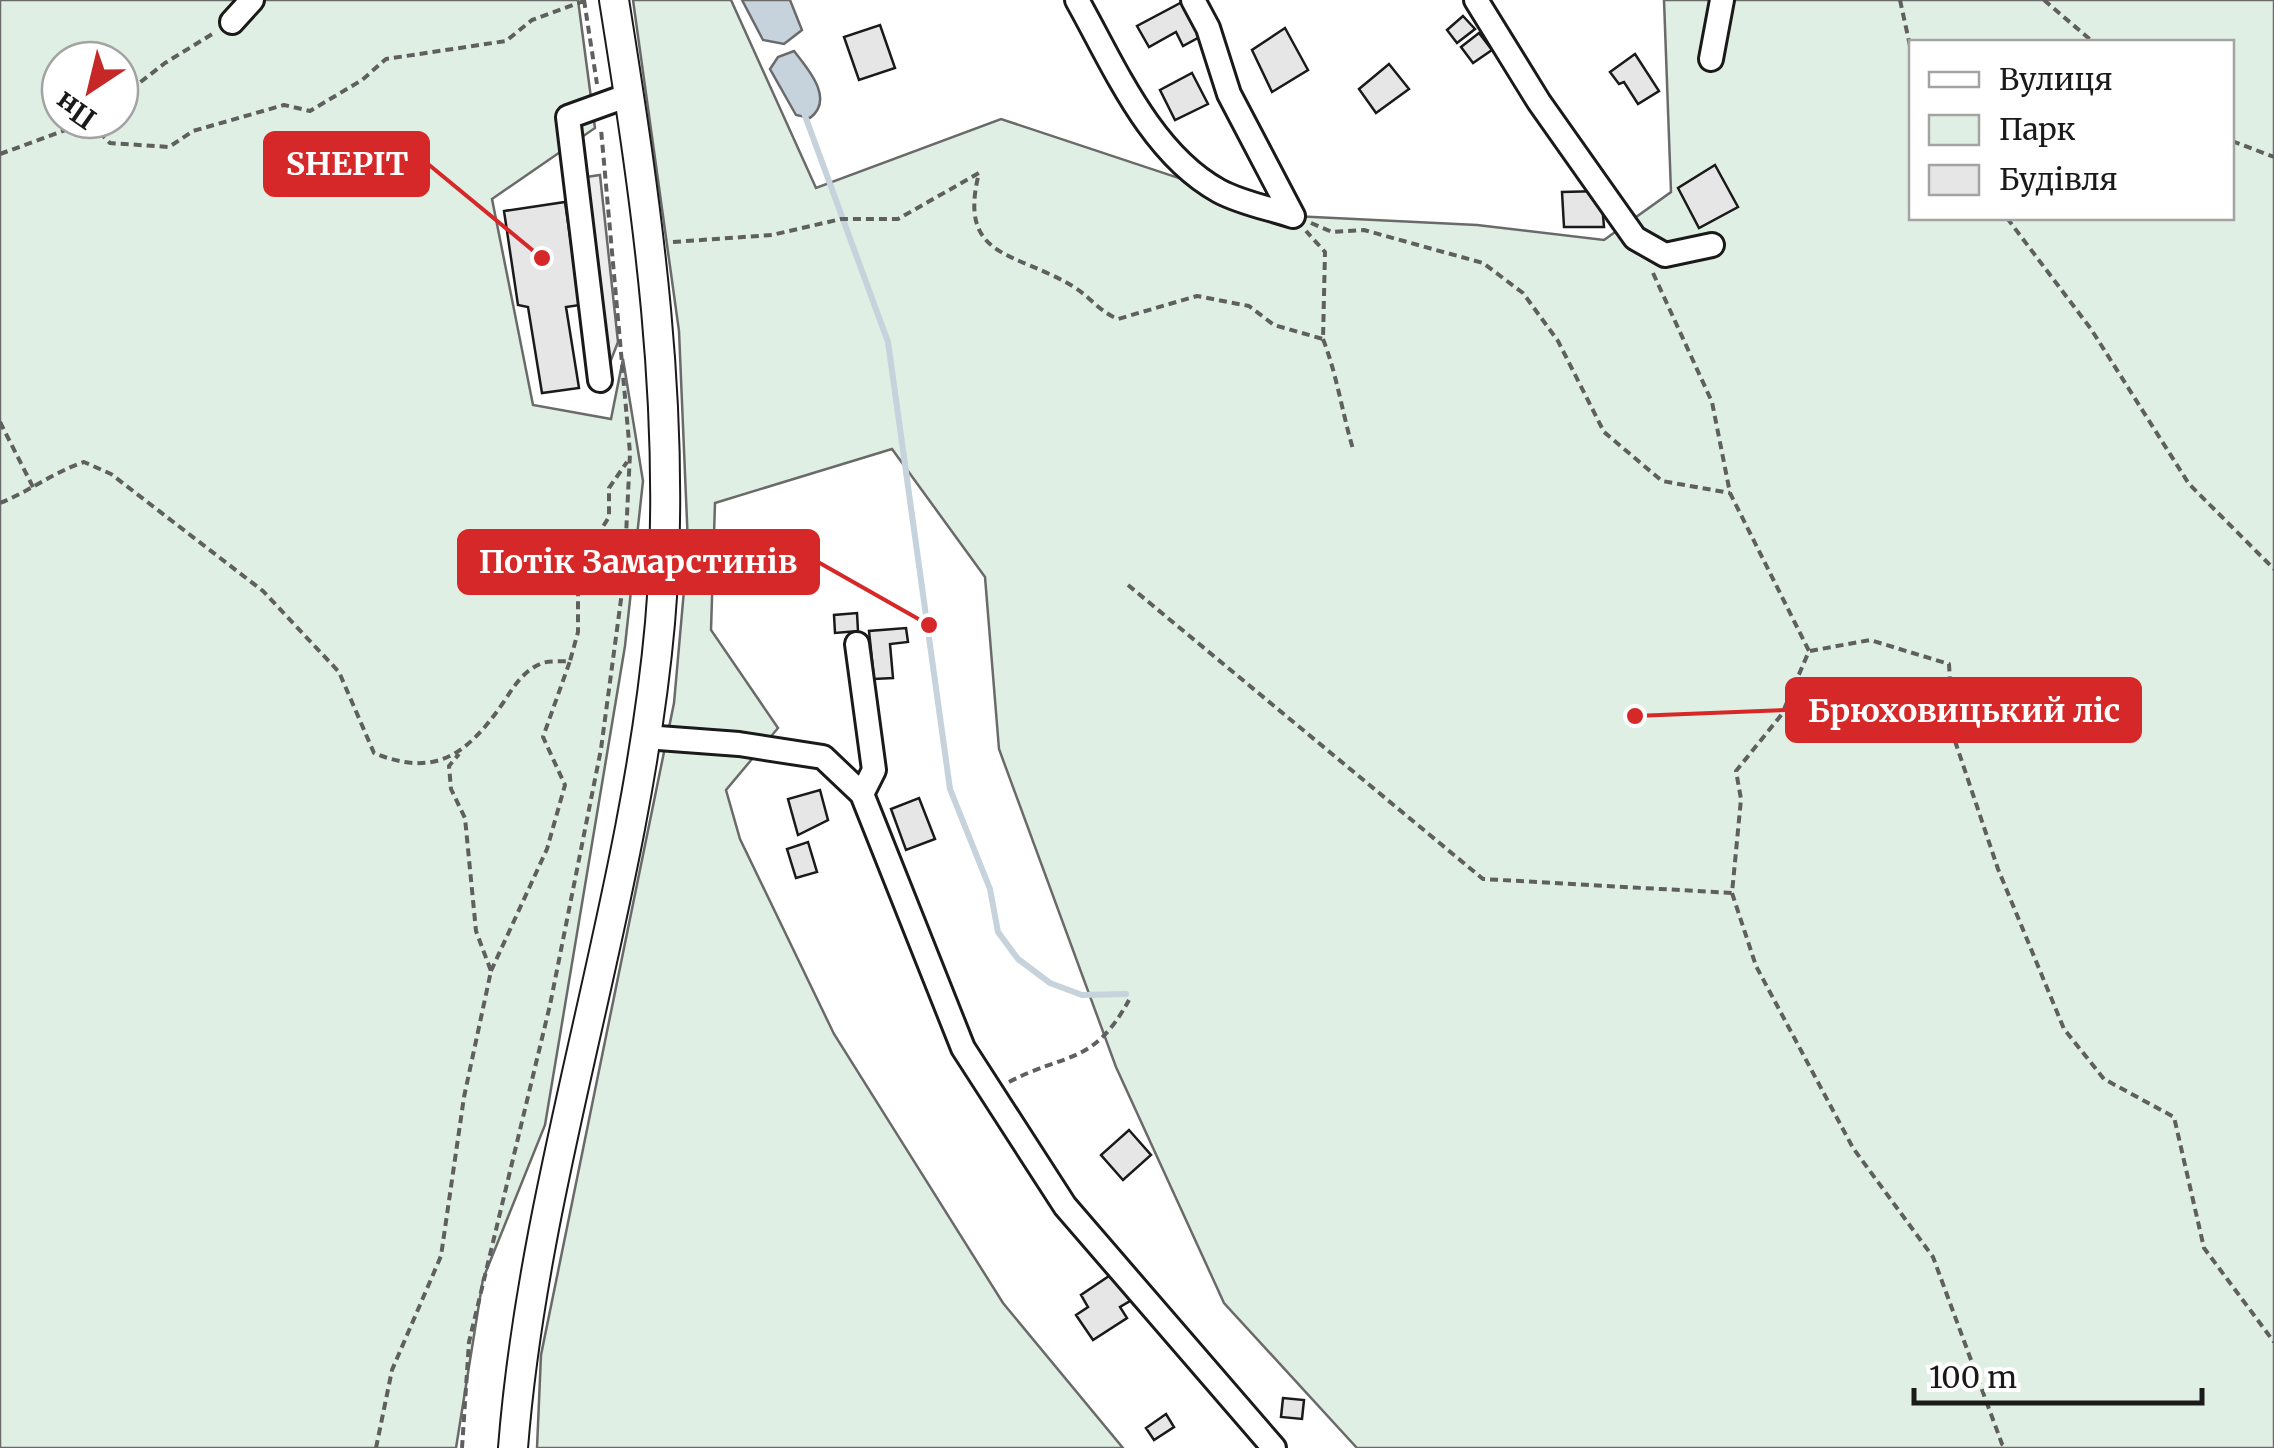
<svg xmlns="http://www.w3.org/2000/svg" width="2274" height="1448" viewBox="0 0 2274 1448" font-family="Merriweather,serif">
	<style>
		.green { fill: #e0efe3; stroke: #6a6a6a; stroke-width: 2.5; fill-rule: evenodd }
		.parking { fill: #ededed; stroke: #6a6a6a; stroke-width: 2.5 }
		.water { fill: #c6d2dc; stroke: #6a6a6a; stroke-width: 2.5 }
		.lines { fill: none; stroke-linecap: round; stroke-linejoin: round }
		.stream { stroke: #c6d2dc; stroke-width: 6 }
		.building { fill: #e6e6e6; stroke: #1a1a1a; stroke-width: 2.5 }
		.minor-casing { stroke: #1a1a1a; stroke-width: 28 }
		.major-casing { stroke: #1a1a1a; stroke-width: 32 }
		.path { stroke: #5f5f5f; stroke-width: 4; stroke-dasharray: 8 5; stroke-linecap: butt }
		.minor { stroke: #fff; stroke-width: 22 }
		.major { stroke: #fff; stroke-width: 28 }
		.leader { fill: none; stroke: #d62828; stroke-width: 4 }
		.callout-dot { fill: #d62828; stroke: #fff; stroke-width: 4 }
		.callout { fill: #d62828; stroke: #d62828; stroke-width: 4 }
		.callout-label { font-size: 32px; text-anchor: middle; font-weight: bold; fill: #fff }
	</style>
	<rect width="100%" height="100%" fill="#fff"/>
	<path class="green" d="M0,0h578l17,128 -103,71 41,206 78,14 12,-60 20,122 -18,165 -80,479 -62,154 -27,169h-456zM60,60h60v60h-60z
		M633,0h98l85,188 185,-69 292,97 184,9 127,15 67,-48 -7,-192h610v1448h-917l-133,-145 -108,-236 -117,-318 -14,-172 -93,-128 -177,54 -4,127 67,98 -52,62 14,49 94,195 169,269 120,145h-586l4,-93 133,-652 14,-158 -9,-214zM1912,42h320v176h-320z"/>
	<path class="parking" d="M600,175l18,167 -9,23 -23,-188z"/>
	<path class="water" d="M742,0h48l12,30 -18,14 -21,-4z
		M794,51c14,18 41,48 16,67l-14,-3 -26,-46 8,-12z"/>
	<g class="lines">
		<path class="stream" d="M804,113l84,229 62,447 40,100 8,43 20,27 32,24 32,12 44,-1"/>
	</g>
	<path class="building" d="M1186,0l19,34 -22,12 -7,-14 -27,15 -12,-21z
		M1463,16l12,13 -18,14 -10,-13z
		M880,25l15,43 -36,12 -15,-43z
		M1285,28l23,42 -36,22 -20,-42z
		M1479,33l13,17 -19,13 -12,-16z
		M1635,54l24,37 -21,13 -14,-22 -5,2 -9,-12z
		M1389,64l20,25 -33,24 -17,-24z
		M1192,73l16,31 -33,16 -15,-30z
		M1715,165l23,42 -39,21 -21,-40z
		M1601,191l3,36h-40l-2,-35z
		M565,202l15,103 -14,2 13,81 -37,5 -14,-86 -10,-2 -14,-94z
		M857,613l1,18 -23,2 -1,-18z
		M906,628l2,14 -18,2 3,34 -19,1 -5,-48z
		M820,790l8,30 -30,15 -10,-36z
		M919,798l16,41 -29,11 -15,-41z
		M808,842l9,30 -21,6 -9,-29z
		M1129,1130l22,25 -28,25 -22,-25z
		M1112,1274l18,27 -10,6 7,11 -34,22 -17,-25 12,-8 -7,-12z
		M1283,1398l21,2 -2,19 -21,-2z
		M1166,1414l8,13 -20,13 -8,-12z"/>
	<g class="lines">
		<g class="minor-casing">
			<path id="minor" d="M1077,0c37,66 73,153 142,191 22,12 50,17 74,25
				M1193,0l15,28 21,66 64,122
				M1476,0l63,102 96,136 30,17 47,-10
				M232,22l20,-22
				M1711,59l11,-59
				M600,380l-32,-263 61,-22
				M857,644l17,126 -12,24
				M645,737l94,7 84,13 39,37 101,254 102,158 209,242"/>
		</g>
		<g class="major-casing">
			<path id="major" d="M513,1448c22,-279 122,-546 147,-825 18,-208 -13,-417 -46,-623"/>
		</g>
		<path class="path" d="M584,0l13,84
			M1900,0l12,55
			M2044,0l49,42
			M120,98l45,-35 49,-30
			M90,123l20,20 59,4 24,-16 91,-26 26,6 52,-31 24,-21 120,-18 26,-21 52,-19
			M2232,141l42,16
			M0,154l93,-34
			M2007,218l84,111 98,155 85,85
			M1311,223l21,9 32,-2 119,33 40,30 35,48 46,91 58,49 68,12
			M673,242l99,-7 69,-16h57l81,-46c-22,87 37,78 95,114 16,10 26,25 44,32l79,-23 52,10 25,19 49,14 2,-87 -19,-21
			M1653,273l59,129 18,91 79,158 -27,63 -46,57 5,28 -9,94 24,73 97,182 80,109 69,187 5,4
			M1323,339c14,36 19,73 30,110
			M0,422l34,67
			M0,503c30,-12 54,-31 84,-41l27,12 152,117 76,81 35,81c61,25 93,2 129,-50 10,-15 19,-31 37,-39 8,-4 21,-2 30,-3l8,-29v-66l31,-49v-29l18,-26
			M1128,585l355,294 249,14
			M1810,651l60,-11 79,24 4,71 45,134 66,160 40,50 70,38 30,131 70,94
			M491,971l56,-122 18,-64 -22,-48 27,-76
			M1009,1082c57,-30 84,-16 120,-82
			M376,1448l16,-78 49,-114 23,-159 27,-126 -15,-40 -11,-113 -14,-29 -2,-23 10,-12
			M462,1448l7,-106 81,-337 51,-256 23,-172 6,-124 -29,-324"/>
		<use href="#minor" class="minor"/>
		<use href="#major" class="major"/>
	</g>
	<path class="leader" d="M542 258L428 164M929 625L818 562M1635 716L1787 710"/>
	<g class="callout-dot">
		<circle cx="542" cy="258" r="10"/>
		<circle cx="929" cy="625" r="10"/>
		<circle cx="1635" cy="716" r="10"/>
	</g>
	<g class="callout">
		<rect x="265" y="133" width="163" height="62" rx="10"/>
		<rect x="459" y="531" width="359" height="62" rx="10"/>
		<rect x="1787" y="679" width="353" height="62" rx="10"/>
	</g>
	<g class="callout-label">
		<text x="347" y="175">SHEPIT</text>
		<text x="638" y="573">Потік Замарстинів</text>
		<text x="1964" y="722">Брюховицький ліс</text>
	</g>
	<rect x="1909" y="40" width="325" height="180" fill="#ffffff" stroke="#a3a3a3" stroke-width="2.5"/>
	<rect x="1929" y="72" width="50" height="15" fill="#ffffff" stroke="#a3a3a3" stroke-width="2.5"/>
	<text x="1999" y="90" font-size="30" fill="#1a1a1a">Вулиця</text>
	<rect x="1929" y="115" width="50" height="30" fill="#e0efe3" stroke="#a3a3a3" stroke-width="2.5"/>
	<text x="1999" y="140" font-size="30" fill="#1a1a1a">Парк</text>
	<rect x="1929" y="165" width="50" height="30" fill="#e6e6e6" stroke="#a3a3a3" stroke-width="2.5"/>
	<text x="1999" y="190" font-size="30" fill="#1a1a1a">Будівля</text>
	<g transform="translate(90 90) rotate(215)"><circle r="48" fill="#ffffff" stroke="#a3a3a3" stroke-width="2.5"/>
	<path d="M0-8L18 38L0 25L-18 38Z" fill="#c62828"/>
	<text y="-15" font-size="28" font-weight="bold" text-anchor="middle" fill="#1a1a1a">Пн</text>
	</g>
	<path d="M1914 1388v15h288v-15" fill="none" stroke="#1a1a1a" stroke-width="5"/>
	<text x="1929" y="1388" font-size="30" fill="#1a1a1a" stroke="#ffffff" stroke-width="8" paint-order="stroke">100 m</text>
</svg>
